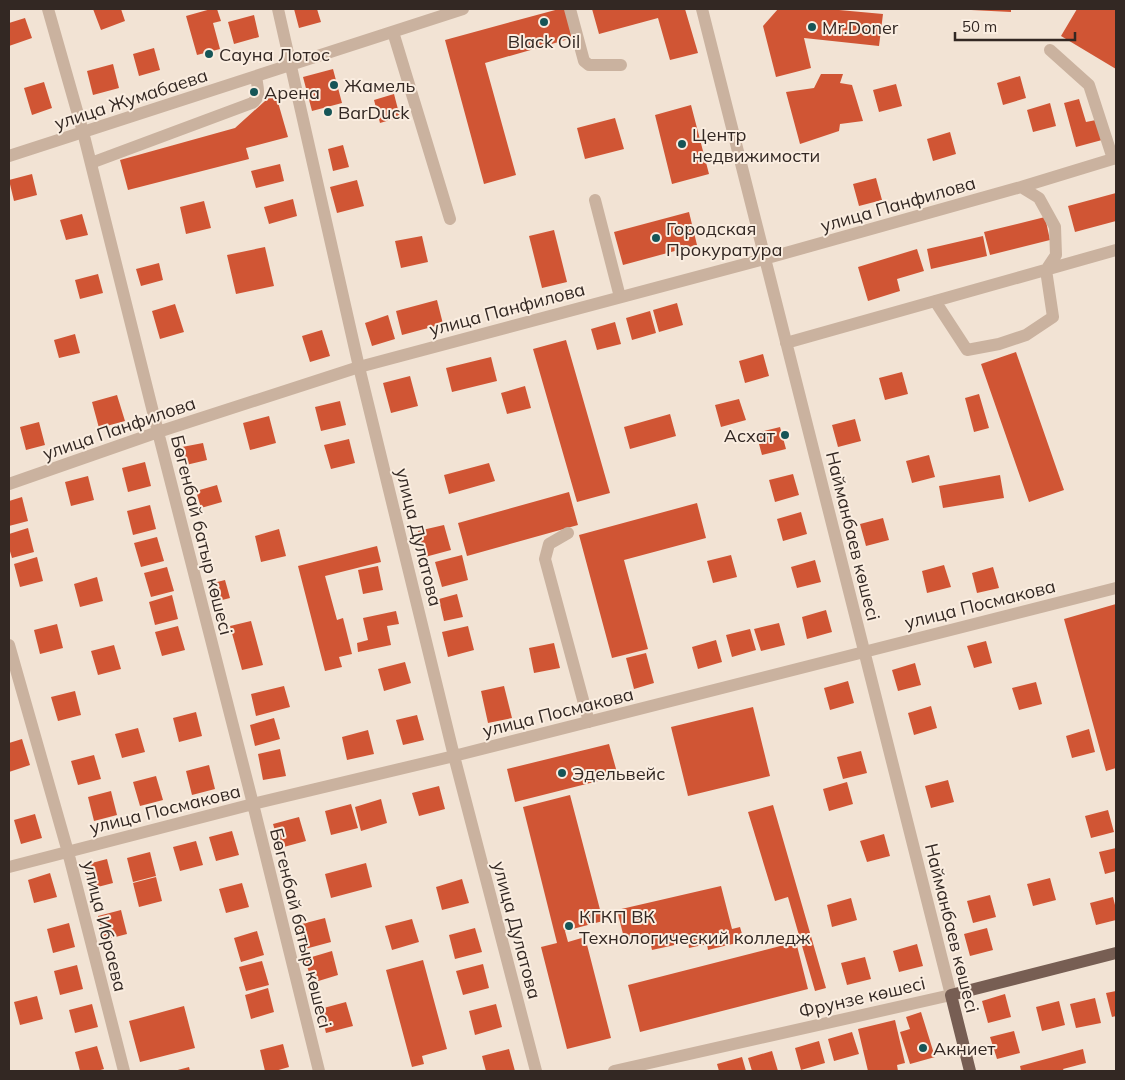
<svg xmlns="http://www.w3.org/2000/svg" width="1125" height="1080" viewBox="0 0 1125 1080" font-family="Mulish,sans-serif">
	<style>
		.building { fill: #d05534 }
		.lines { fill: none; stroke-linecap: round; stroke-linejoin: round }
		.minor { stroke: #cab29f; stroke-width: 12 }
		.major { stroke: #775e53; stroke-width: 12 }
		.poi-dot { fill: #165557; stroke: #faede0; stroke-width: 2 }
		.labels { text-anchor: middle; dominant-baseline: central; stroke-width: 4; stroke-linejoin: round; paint-order: stroke }
		.poi-label { font-size: 18px; fill: #332823; stroke: #faede0; text-anchor: start }
		.street-label { font-size: 18px; fill: #332823; stroke: #faede0 }
	</style>
	<rect width="100%" height="100%" fill="#f2e3d4"/>
	<path class="building" d="M93,9h28l4,12 -24,9z
		M211,9h6l4,12 -8,2 7,26 -23,6 -11,-39z
		M294,9h23l4,13 -22,6z
		M559,9h9l8,28 -91,26 31,112 -32,9 -39,-144z
		M592,9h93l13,44 -28,7 -12,-42 -59,16z
		M778,9h50l55,5 -4,32 -75,-8 7,30 -35,9 -13,-51z
		M971,9h40v3l-40,-2z
		M1077,9h39v60l-55,-33z
		M254,15l5,22 -25,7 -6,-22z
		M25,18l7,20 -23,8v-23z
		M154,48l6,22 -21,6 -6,-22z
		M113,64l6,24 -26,7 -6,-24z
		M333,69l9,34 -30,8 -9,-34z
		M821,74h22l-3,9 12,2 11,36 -23,3 -1,7 -39,13 -14,-52 28,-4z
		M1020,76l6,22 -23,7 -6,-22z
		M44,82l8,26 -20,7 -8,-27z
		M896,84l6,22 -23,6 -6,-22z
		M275,92l13,45 -42,11 3,11 -121,31 -8,-30 115,-32z
		M394,94l6,23 -20,6 -6,-23z
		M1079,99l7,23 10,-2 6,20 -26,7 -12,-44z
		M1050,103l6,23 -23,6 -6,-22z
		M691,105l18,69 -37,10 -17,-69z
		M615,118l9,31 -39,10 -8,-31z
		M950,132l6,22 -23,7 -6,-22z
		M343,145l6,22 -16,4 -5,-22z
		M280,164l4,17 -28,7 -5,-17z
		M32,174l5,21 -23,6 -5,-21z
		M876,178l6,22 -23,6 -6,-22z
		M357,180l7,26 -27,7 -7,-26z
		M1116,193v28l-41,11 -7,-26z
		M293,199l4,17 -28,8 -5,-17z
		M204,201l7,27 -25,6 -6,-27z
		M689,212l8,33 -74,20 -9,-33z
		M82,214l6,21 -22,5 -6,-20z
		M1045,217l5,23 -60,15 -6,-23z
		M554,230l13,52 -25,6 -13,-52z
		M422,236l6,26 -27,6 -6,-27z
		M983,236l4,20 -56,13 -4,-20z
		M265,247l9,39 -38,8 -9,-39z
		M917,249l7,22 -27,8 3,12 -32,10 -10,-34z
		M159,263l4,17 -22,6 -5,-17z
		M98,274l5,19 -23,6 -5,-19z
		M437,300l6,24 -41,11 -6,-24z
		M677,303l6,22 -24,7 -6,-22z
		M175,304l9,28 -24,7 -8,-28z
		M650,311l6,22 -24,7 -6,-22z
		M388,315l7,24 -23,7 -7,-23z
		M615,322l6,22 -24,6 -6,-21z
		M322,330l8,26 -20,6 -8,-26z
		M75,334l5,19 -21,5 -5,-18z
		M566,340l44,153 -33,9 -44,-153z
		M1016,352l48,138 -35,12 -48,-138z
		M763,354l6,22 -24,7 -6,-22z
		M491,357l6,24 -45,11 -6,-24z
		M902,372l6,22 -23,6 -6,-22z
		M410,376l8,30 -27,7 -8,-30z
		M525,386l6,22 -24,6 -6,-21z
		M979,394l10,34 -15,4 -9,-34z
		M117,395l8,26 -26,7 -7,-26z
		M739,399l7,21 -25,7 -6,-22z
		M340,401l6,24 -25,6 -6,-24z
		M670,414l6,22 -46,13 -6,-22z
		M269,416l7,27 -26,7 -7,-27z
		M855,419l6,22 -23,6 -6,-22z
		M39,422l6,23 -19,5 -6,-23z
		M780,427l6,22 -24,6 -6,-22z
		M349,439l6,24 -24,6 -7,-24z
		M203,443l4,17 -21,5 -4,-18z
		M929,455l6,22 -23,6 -6,-22z
		M145,462l6,24 -23,6 -6,-24z
		M489,463l6,18 -46,13 -5,-19z
		M793,474l6,21 -24,7 -6,-22z
		M1000,475l4,23 -61,10 -4,-22z
		M88,476l6,24 -23,6 -6,-24z
		M217,485l5,17 -21,6 -5,-17z
		M569,492l9,33 -111,31 -9,-33z
		M22,497l6,24 -19,5v-25z
		M697,503l9,35 -82,22 24,89 -36,9 -33,-123z
		M150,505l6,24 -23,6 -6,-24z
		M801,512l6,22 -24,7 -6,-22z
		M883,518l6,22 -23,6 -6,-22z
		M444,525l7,25 -26,7 -7,-26z
		M28,528l6,24 -22,6 -3,-10v-14z
		M279,529l7,27 -25,6 -6,-26z
		M157,537l7,24 -23,6 -7,-24z
		M377,546l4,16 -56,14 12,44 6,-2 9,36 -13,3 3,10 -17,4 -27,-105z
		M462,555l6,25 -26,7 -7,-25z
		M731,555l6,22 -24,6 -6,-22z
		M37,557l6,24 -23,6 -6,-23z
		M815,560l6,22 -24,6 -6,-21z
		M944,565l7,22 -24,6 -5,-22z
		M378,566l5,24 -20,4 -5,-24z
		M167,567l7,24 -23,6 -7,-24z
		M993,567l6,21 -22,5 -5,-20z
		M97,577l6,24 -23,6 -6,-23z
		M225,580l5,18 -12,3 -5,-18z
		M457,594l6,23 -19,4 -5,-22z
		M172,595l6,24 -23,6 -6,-23z
		M1116,604v41h-1l1,3v120l-10,3 -42,-152z
		M826,610l6,22 -25,7 -5,-22z
		M396,611l3,13 -12,2 4,19 -33,7 -1,-9 11,-3 -5,-22z
		M251,621l12,44 -21,5 -12,-44z
		M779,623l6,22 -24,6 -7,-22z
		M57,624l6,24 -23,6 -6,-24z
		M178,626l7,24 -23,6 -7,-24z
		M468,626l6,24 -26,7 -6,-25z
		M750,629l6,21 -24,7 -6,-22z
		M716,640l6,22 -24,7 -6,-22z
		M986,641l6,22 -18,5 -7,-22z
		M554,643l6,25 -26,5 -5,-25z
		M114,645l7,24 -23,6 -7,-24z
		M646,653l8,30 -20,6 -8,-31z
		M405,662l6,21 -27,8 -6,-22z
		M915,663l6,22 -23,6 -6,-21z
		M848,681l6,22 -24,7 -6,-22z
		M1036,682l6,22 -23,6 -7,-22z
		M284,686l6,21 -34,9 -5,-22z
		M504,686l8,32 -24,5 -7,-32z
		M75,691l6,24 -23,6 -7,-24z
		M931,706l6,22 -23,7 -6,-22z
		M753,707l17,69 -82,20 -17,-69z
		M196,712l6,24 -23,6 -6,-24z
		M417,715l7,25 -21,5 -7,-25z
		M274,718l6,21 -25,7 -5,-21z
		M138,728l7,24 -23,6 -7,-24z
		M1089,729l6,23 -23,6 -6,-22z
		M368,730l6,24 -27,6 -5,-23z
		M22,739l8,26 -21,7v-29z
		M609,744l9,32 -103,26 -8,-33z
		M280,749l6,27 -23,4 -5,-26z
		M861,751l6,22 -24,6 -6,-22z
		M94,755l7,24 -23,6 -7,-24z
		M209,765l6,24 -23,6 -6,-24z
		M156,776l7,24 -23,6 -7,-24z
		M948,780l6,22 -23,6 -6,-22z
		M847,782l6,22 -24,7 -6,-22z
		M439,786l6,23 -26,7 -7,-23z
		M111,791l6,24 -23,6 -6,-24z
		M570,795l33,126 -38,10 3,11 17,-5 26,101 -44,11 -26,-102 16,-4 -34,-136z
		M381,799l6,24 -26,8 -6,-24z
		M351,804l7,24 -27,7 -6,-24z
		M773,805l53,183 -11,3 -27,-94 -13,4 -27,-89z
		M1108,810l6,22 -23,6 -6,-22z
		M35,814l7,24 -21,6 -7,-24z
		M299,817l7,24 -26,7 -7,-24z
		M232,831l7,24 -23,6 -7,-24z
		M884,834l6,22 -23,6 -7,-21z
		M196,841l7,24 -23,6 -7,-24z
		M1116,848v23l-11,3 -6,-22z
		M150,852l6,24 -23,6 -6,-24z
		M107,859l6,24 -23,6 -6,-24z
		M366,863l6,24 -41,11 -6,-24z
		M50,873l7,24 -23,6 -6,-23z
		M156,877l6,24 -23,6 -6,-24z
		M1050,878l6,22 -23,6 -6,-22z
		M462,879l7,24 -27,7 -6,-23z
		M242,883l7,24 -23,6 -7,-24z
		M721,886l11,43 8,-2 4,14 -36,9 -1,-6 -18,4 -1,-6 -36,8 -4,-17 -24,5 -7,-28z
		M990,895l6,22 -23,6 -6,-22z
		M1113,897l3,12v11l-20,5 -6,-22z
		M851,898l6,22 -25,7 -5,-22z
		M121,910l6,24 -23,6 -6,-24z
		M325,918l6,24 -26,7 -7,-24z
		M412,919l7,23 -27,8 -7,-24z
		M69,923l6,24 -22,6 -6,-24z
		M475,928l7,24 -27,7 -6,-24z
		M987,928l6,22 -23,6 -6,-22z
		M257,931l7,24 -23,7 -7,-24z
		M796,942l12,47 -168,43 -12,-47z
		M917,944l6,22 -24,6 -6,-21z
		M332,951l6,24 -26,8 -7,-24z
		M865,957l6,22 -24,6 -6,-22z
		M423,960l24,89 -25,7 2,8 -12,3 -26,-97z
		M262,961l7,24 -23,6 -7,-24z
		M483,964l6,24 -26,7 -7,-24z
		M77,965l6,24 -23,6 -6,-24z
		M268,988l6,24 -23,7 -6,-24z
		M1116,991v25l-4,1 -6,-24z
		M1005,994l6,23 -23,6 -6,-22z
		M37,996l6,23 -23,6 -6,-23z
		M1095,998l6,25 -25,5 -6,-24z
		M1059,1001l6,24 -23,6 -6,-24z
		M346,1002l7,24 -27,7 -6,-24z
		M92,1004l6,23 -23,6 -6,-23z
		M496,1004l6,23 -27,8 -6,-24z
		M184,1006l11,42 -55,14 -11,-41z
		M921,1012l14,45 -25,7 -10,-32 10,-3 -4,-12z
		M895,1020l10,43 -8,2 1,6h-30l-10,-42z
		M1014,1031l6,22 -23,6 -7,-22z
		M852,1032l7,22 -25,7 -6,-22z
		M819,1041l6,22 -24,7 -6,-22z
		M283,1044l6,23 -14,4h-10l-5,-21z
		M97,1046l7,23 -7,2h-17l-5,-19z
		M509,1049l6,22h-29l-4,-15z
		M1083,1049l3,14 -23,6 1,2h-43l-1,-5z
		M772,1051l6,20h-26l-4,-13z
		M742,1057l4,14h-27l-2,-7z
		M189,1067l1,4h-16z"/>
	<g class="lines">
		<path class="minor" d="M48,9l35,123 75,300 95,372 66,267
			M278,9l81,358 95,389 82,315
			M570,9l14,52 5,4h32
			M393,32l57,187
			M1050,50l39,35 24,74
			M9,156l454,-147
			M91,163l161,-60c10,-6 5,-17 4,-27
			M595,200l25,97
			M935,301l32,49 32,-6 27,-9 27,-18 -7,-47 10,-15 -1,-28 -16,-29 -18,-11
			M786,343l330,-93
			M9,484l149,-52 201,-65 405,-108 257,-72 95,-29
			M568,533l-19,11 -4,15 44,163
			M9,645l59,207 56,219
			M9,867l244,-63 201,-48 662,-168
			M614,1071l337,-76 -249,-986"/>
		<path class="major" d="M970,1071l-19,-76 165,-42"/>
	</g>
	<g class="poi-dot">
		<circle cx="544" cy="22" r="5"/>
		<circle cx="812" cy="27" r="5"/>
		<circle cx="209" cy="54" r="5"/>
		<circle cx="334" cy="85" r="5"/>
		<circle cx="254" cy="92" r="5"/>
		<circle cx="328" cy="112" r="5"/>
		<circle cx="682" cy="144" r="5"/>
		<circle cx="656" cy="238" r="5"/>
		<circle cx="785" cy="435" r="5"/>
		<circle cx="562" cy="773" r="5"/>
		<circle cx="569" cy="926" r="5"/>
		<circle cx="923" cy="1048" r="5"/>
	</g>
	<g class="labels">
		<g class="poi-label">
			<text x="822" y="27">Mr.Doner</text>
			<text x="544" y="41" text-anchor="middle">Black Oil</text>
			<text x="219" y="54">Сауна Лотос</text>
			<text x="344" y="85">Жамель</text>
			<text x="264" y="92">Арена</text>
			<text x="338" y="112">BarDuck</text>
			<text x="692" y="134">Центр<tspan x="692" dy="21">недвижимости</tspan></text>
			<text x="666" y="228">Городская<tspan x="666" dy="21">Прокуратура</tspan></text>
			<text x="775" y="435" text-anchor="end">Асхат</text>
			<text x="572" y="773">Эдельвейс</text>
			<text x="579" y="916">КГКП ВК<tspan x="579" dy="21">Технологический колледж</tspan></text>
			<text x="933" y="1048">Акниет</text>
		</g>
		<g class="street-label">
			<text transform="translate(131 99) rotate(-18)">улица Жумабаева</text>
			<text transform="translate(898 204) rotate(-16)">улица Панфилова</text>
			<text transform="translate(507 309) rotate(-15)">улица Панфилова</text>
			<text transform="translate(119 428) rotate(-19)">улица Панфилова</text>
			<text transform="translate(202 535) rotate(76)">Бөгенбай батыр көшесі</text>
			<text transform="translate(853 536) rotate(76)">Найманбаев көшесі</text>
			<text transform="translate(419 537) rotate(76)">улица Дулатова</text>
			<text transform="translate(980 604) rotate(-14)">улица Посмакова</text>
			<text transform="translate(558 712) rotate(-14)">улица Посмакова</text>
			<text transform="translate(165 809) rotate(-14)">улица Посмакова</text>
			<text transform="translate(105 926) rotate(76)">улица Ибраева</text>
			<text transform="translate(301 928) rotate(76)">Бөгенбай батыр көшесі</text>
			<text transform="translate(952 928) rotate(76)">Найманбаев көшесі</text>
			<text transform="translate(517 930) rotate(75)">улица Дулатова</text>
			<text transform="translate(862 997) rotate(-13)">Фрунзе көшесі</text>
		</g>
	</g>
	<rect width="1125" height="1080" fill="none" stroke="#332823" stroke-width="20"/>
	<path d="M955 32v8h120v-8" fill="none" stroke="#332823" stroke-width="2.5"/>
	<text x="962" y="32" font-size="15" fill="#332823" stroke="#faede0" stroke-width="4" paint-order="stroke">50 m</text>
</svg>
